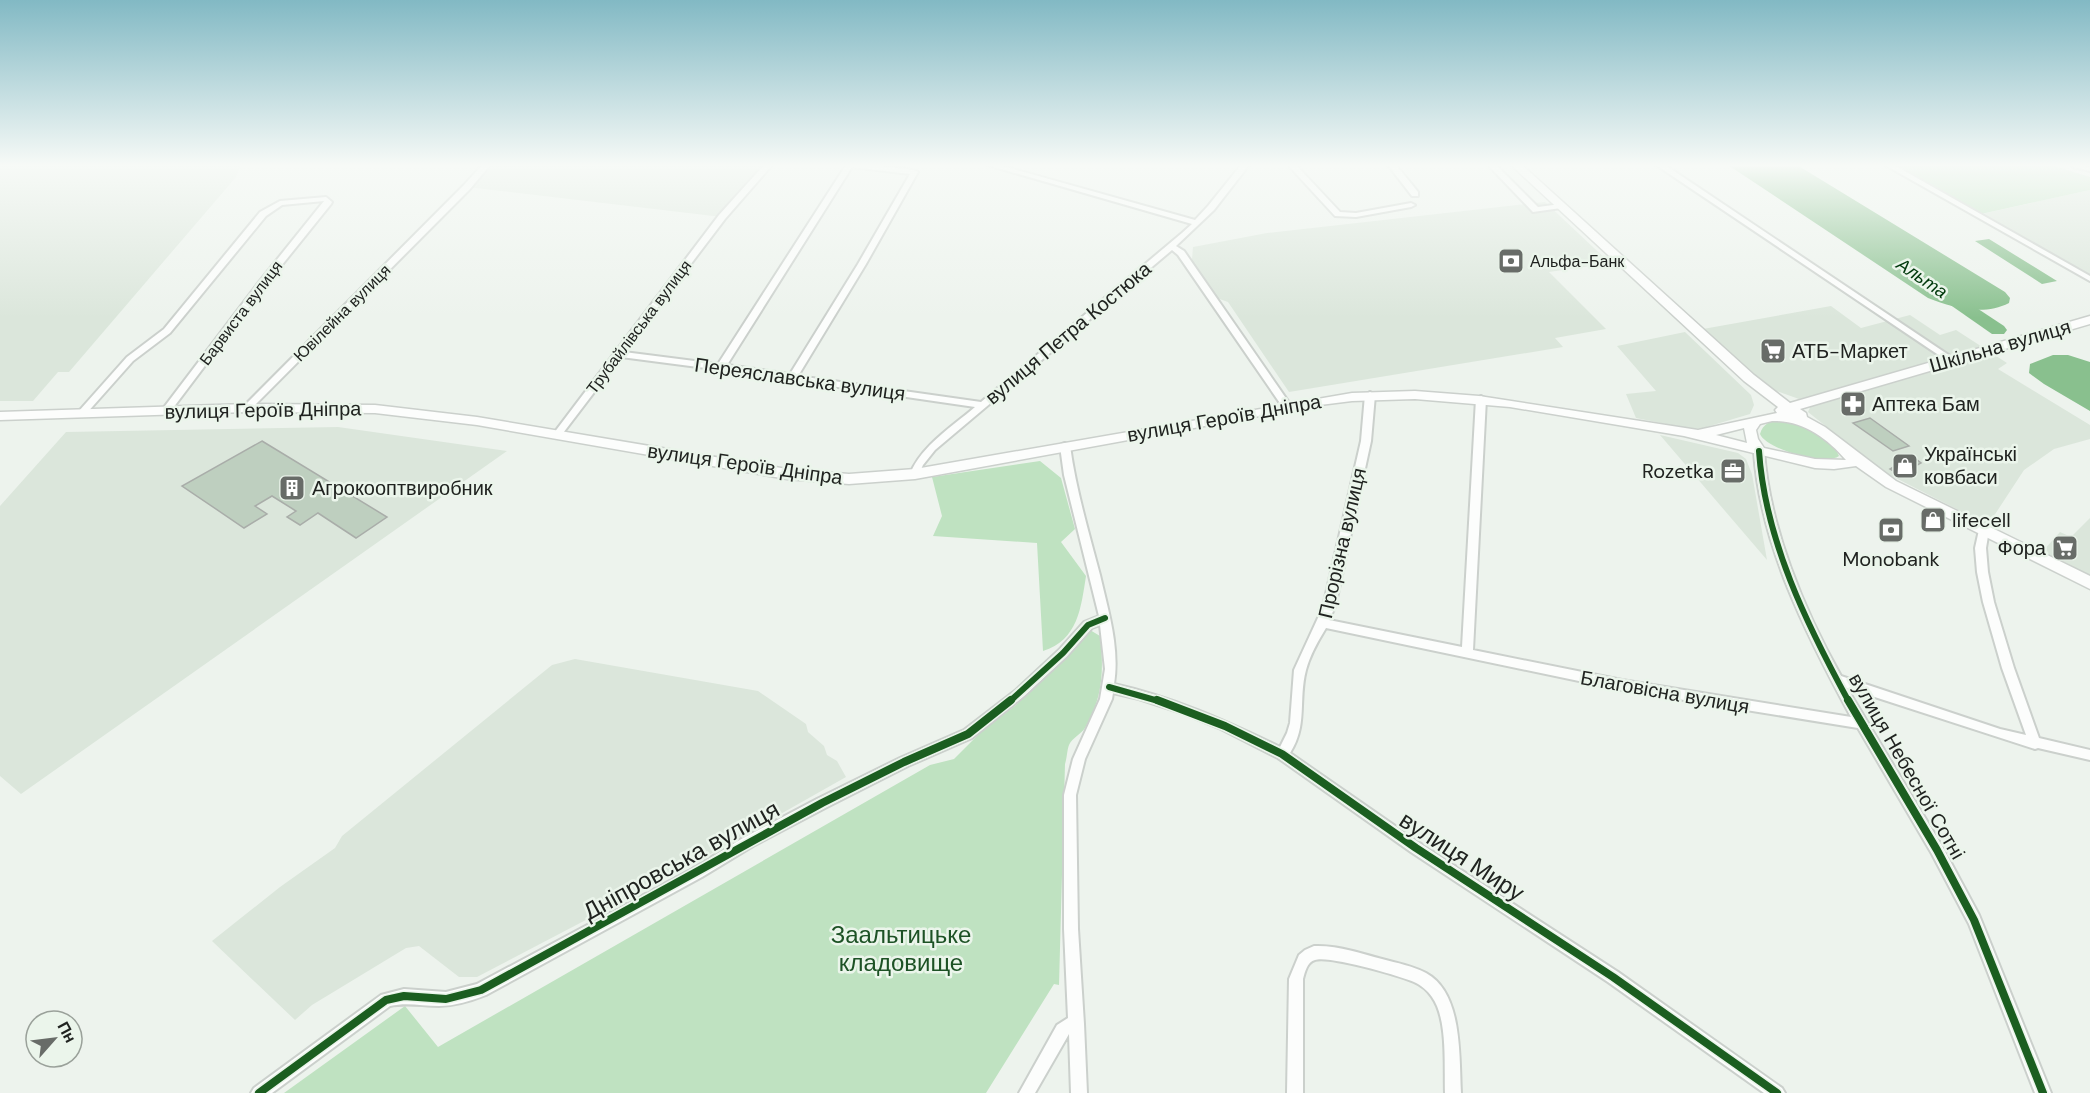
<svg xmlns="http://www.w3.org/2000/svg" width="2090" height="1093" viewBox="0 0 2090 1093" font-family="'DM Sans',sans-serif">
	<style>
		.built { fill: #dbe6db }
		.green { fill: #bfe2c1 }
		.water { fill: #89c08e }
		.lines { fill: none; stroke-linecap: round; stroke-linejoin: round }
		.river { fill: #89c08e; fill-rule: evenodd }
		.building { fill: #becfbf; stroke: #a9ada9; stroke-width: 1.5 }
		.street-casing { stroke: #cbd0cc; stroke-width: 4 }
		.secondary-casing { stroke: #cbd0cc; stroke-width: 3 }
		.street { fill: #fcfdfc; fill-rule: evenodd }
		.secondary { fill: #fcfdfc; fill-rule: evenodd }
		.cycleway-far1-casing { stroke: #ebf5eb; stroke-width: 10 }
		.cycleway-casing { stroke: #ebf5eb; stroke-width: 11 }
		.cycleway-far1 { stroke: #1b5e20; stroke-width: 6 }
		.cycleway { stroke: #1b5e20; stroke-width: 8 }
		.labels { text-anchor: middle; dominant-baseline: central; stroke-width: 5; stroke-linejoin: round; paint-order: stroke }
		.far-poi-label { font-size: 16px; fill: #202320; stroke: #ebf5eb; text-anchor: start }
		.far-street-label { font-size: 16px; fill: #202320; stroke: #ebf5eb }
		.far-water-label { font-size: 18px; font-style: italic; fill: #00390c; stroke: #ebf5eb }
		.street-label { font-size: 20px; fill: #202320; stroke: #ebf5eb }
		.poi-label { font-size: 20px; fill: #202320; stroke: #ebf5eb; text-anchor: start }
		.near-street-label { font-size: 24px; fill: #202320; stroke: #ebf5eb }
		.near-park-label { font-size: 24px; fill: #1d5225; stroke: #ebf5eb }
	</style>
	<rect width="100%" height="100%" fill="#edf3ed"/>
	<path class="built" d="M0,165h241l-5,12 -167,195h-11l-25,29h-33z
		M486,165h282l-46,52 -255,-30z
		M2090,190v89l-113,-64z
		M1545,202l65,61 -61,9 57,57 -51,9 8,9 -274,45 -61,-90 -14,-5 -22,-37 1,-13 74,-14z
		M1831,306l30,22 49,-13 30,20 16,-5 51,33 -9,6 92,56v14l-36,10 -30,21 -36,55 -106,-54 -74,-59 3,-7 99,-35 -111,29 -31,-11 -65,-59z
		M1685,332l66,63 3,10 -4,9 -47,14 -12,1 -55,-11 -10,-24 30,-3 -39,-45z
		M338,427l169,24 -486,343 -21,-18v-270l66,-74z
		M1660,435l78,18 8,6 6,15 15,86z
		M2090,518v58l-48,-24 18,-20 11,5z
		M575,659l183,32 48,33 2,8 16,14 3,9 10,6 9,16 -157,89 -212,111h-18l-40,-31 -13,2 -94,57 -17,15 -83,-79 68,-54 55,-39 7,-12 210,-171z"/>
	<path class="green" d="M1894,165h157l39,12v13l-109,24z
		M1783,419c19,7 48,16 56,37 -13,10 -72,-6 -79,-22 3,-11 13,-14 23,-15z
		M1040,461l21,17 14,51 -14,13 25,34c-5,32 -8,64 -43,75l-6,-108 -104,-7 9,-20 -10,-39z
		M1090,630l10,6c4,33 3,62 -15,92 -4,6 -13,10 -16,17 -2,5 -2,13 -4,19l-6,221 -5,-1 -68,109h-702l121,-87 33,41 492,-282 24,-6 28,-28 34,-26z"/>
	<path class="water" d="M1728,165h69l208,127 5,6 -1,5c-25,13 -56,5 -81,-5z
		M1989,239l68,42 -15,3 -67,-43z
		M2053,355h15l22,7v49l-46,-27 -15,-11 1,-9z"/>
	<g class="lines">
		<path class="river" d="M1945,289l6,2 53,35 3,4 -3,4h-12l-53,-37 -2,-3z"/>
	</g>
	<path class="building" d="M1870,418l39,28 -16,5 -40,-28z
		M262,441l125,76 -31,21 -38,-25 -18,12 -13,-8 9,-6 -24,-15 -17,10 12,8 -23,14 -62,-42z
		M1912,456l9,7 -21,12 -10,-6z"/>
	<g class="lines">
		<g class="street-casing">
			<path id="street" d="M482,165h8l-20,24 -220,221h-6l-2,-2 2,-2 220,-221z
				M764,165h8l-47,54 -101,133 94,12 128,-199h25l43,5 4,2 -52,92 -68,112 183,26 201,-169 10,-9 -205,-59h12l196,55 13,-14 33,-41h8l-35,45 -38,36 8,5 108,156 -5,3 -3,-1 -106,-154 -6,-5 -237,200 -12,15 -5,11h-6l-2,-2c12,-29 42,-47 65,-67l-254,-37 -100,-13 -61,80h-6l-2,-2 2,-2 165,-218zM852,167l58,7 -52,90 -68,110 -63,-9z
				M1288,165h8l44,47 16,1 55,-10 4,2 -4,2 -55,10 -21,-1z
				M1388,165h8l22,27v4h-6z
				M1488,165h8l42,42 23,-3 4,2 -4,2 -28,4z
				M1656,165h9l291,195 -1,2h-6z
				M1885,165h9l196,111v5z
				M2072,165l18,2v4l-17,-4z
				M326,197l6,5 -1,2 -66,82 -95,126h-6l-2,-2 97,-128 65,-81 -42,4 -16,11 -96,117 -37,28 -48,54h-6l-2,-2 2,-2 48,-54 37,-28 96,-117 20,-11z
				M1370,392l5,3 -4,46 -36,166 -6,13 133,27 14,-248 5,-3 5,3 -13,251 149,30 229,37c-44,-81 -91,-172 -97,-266l5,-3 5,3c5,75 40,160 77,225l159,53 26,6 -24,-67 -19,-66 -6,-30 -2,-24 4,-18 1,-3h8l1,3 -3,18 2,24 6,30 20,66 25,70 51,12v10l-52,-12 -3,1 -188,-61 95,158 37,69 72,178h-16l-66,-169 -37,-70 -74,-126 -236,-38 -296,-62c-8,13 -16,27 -20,42 -8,30 2,55 -16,83l131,91 197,128 164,116 3,5h-21l-156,-111 -197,-130 -133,-94 -57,-29 -39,-16 -43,-14 -26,-6 -1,6 -27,60 -9,36 2,134 6,95 3,69h-16l-2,-59 -34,59h-16l38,-68 11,-7 -4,-89v-134l9,-36 27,-60 5,-30 -5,-44 -8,3 -25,28 -43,40 -52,42 -64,28 -81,41 -74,39 -51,31 -216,118c-15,6 -31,11 -47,11 -17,0 -32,-4 -49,0l-118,87h-21l3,-5 127,-93 23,-6 42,3 31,-8 215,-115 51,-31 74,-39 83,-41 64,-28 52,-40 43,-40 25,-28 15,-6 -35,-141 -4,-29 2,-2 3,-1 5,3c6,44 19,87 30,129 8,35 20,73 14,109 59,13 112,37 166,63l7,-14 3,-10 4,-53 29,-63 38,-166 4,-46z
				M1314,946c23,-1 46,7 68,13 15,4 31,7 44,14 37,20 33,84 35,120h-16c-1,-27 3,-74 -13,-96 -4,-6 -11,-12 -18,-15 -14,-6 -86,-27 -99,-22 -8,2 -10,12 -12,19v114h-16l2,-114 10,-24 6,-5z"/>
		</g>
		<g class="secondary-casing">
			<path id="secondary" d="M1511,165h11l232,210 36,28 300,-87v8l-290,85 6,4 1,4 18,10 71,54 194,95v13l-204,-102 -30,-21 -22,3 -19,-1 -131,-32 -174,-29 -95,-8 -63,2 -32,4 -405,74 -66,5 -62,-5 -310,-54 -102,-12 -128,-1 -247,8v-8l247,-8 128,1 102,12 310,52 62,5 66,-5 437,-76 63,-2 64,5 219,34 79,-17 -2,-3 3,-3 -34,-26zM1772,421c30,-1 55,17 74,39l-31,-1 -51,-11 -6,-9 -2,-9 4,-6zM1744,428l3,15 -31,-8z"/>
		</g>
		<use href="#street" class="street"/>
		<use href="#secondary" class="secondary"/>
		<g class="cycleway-far1-casing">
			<path id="cycleway-far1" d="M1759,451c6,89 48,174 90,251
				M1109,687l53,15
				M1009,702l54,-49 25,-28 17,-7"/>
		</g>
		<g class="cycleway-casing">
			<path id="cycleway" d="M1157,700l68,26 57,28 134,94 197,129 164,116
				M1848,700l89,150 37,70 69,173
				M259,1093l127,-93 18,-4 42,3 35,-9 341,-187 82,-41 64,-28 43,-34"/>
		</g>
		<use href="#cycleway-far1" class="cycleway-far1"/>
		<use href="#cycleway" class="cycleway"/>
	</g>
	<linearGradient id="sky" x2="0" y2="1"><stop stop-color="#82b9c4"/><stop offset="0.52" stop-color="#f7faf7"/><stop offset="1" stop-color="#f7faf7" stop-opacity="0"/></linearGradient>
	<rect width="2090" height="318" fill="url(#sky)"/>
	<defs>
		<g id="bank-square" transform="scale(1.35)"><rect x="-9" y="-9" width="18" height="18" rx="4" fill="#686c68" stroke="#ebf5eb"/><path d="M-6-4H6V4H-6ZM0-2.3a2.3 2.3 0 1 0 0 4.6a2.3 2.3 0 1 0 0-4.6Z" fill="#fff"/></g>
		<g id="supermarket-square" transform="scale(1.35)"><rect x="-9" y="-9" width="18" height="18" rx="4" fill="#686c68" stroke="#ebf5eb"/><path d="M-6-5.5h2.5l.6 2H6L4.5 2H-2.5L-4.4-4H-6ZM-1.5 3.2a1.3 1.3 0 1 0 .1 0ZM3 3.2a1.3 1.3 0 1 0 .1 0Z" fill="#fff"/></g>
		<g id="pharmacy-square" transform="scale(1.35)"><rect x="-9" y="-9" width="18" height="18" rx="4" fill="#686c68" stroke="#ebf5eb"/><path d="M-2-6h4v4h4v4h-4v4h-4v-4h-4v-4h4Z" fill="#fff"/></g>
		<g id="shop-square" transform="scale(1.35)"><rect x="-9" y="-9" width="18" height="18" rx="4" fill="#686c68" stroke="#ebf5eb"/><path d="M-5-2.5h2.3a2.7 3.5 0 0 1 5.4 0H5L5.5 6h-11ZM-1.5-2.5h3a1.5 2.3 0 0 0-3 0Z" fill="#fff"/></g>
		<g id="office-square" transform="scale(1.35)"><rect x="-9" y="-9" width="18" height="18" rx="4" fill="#686c68" stroke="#ebf5eb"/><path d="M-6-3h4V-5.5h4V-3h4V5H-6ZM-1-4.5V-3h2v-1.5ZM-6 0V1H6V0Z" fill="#fff"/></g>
		<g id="building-square" transform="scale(1.35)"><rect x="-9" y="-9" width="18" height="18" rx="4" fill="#686c68" stroke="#ebf5eb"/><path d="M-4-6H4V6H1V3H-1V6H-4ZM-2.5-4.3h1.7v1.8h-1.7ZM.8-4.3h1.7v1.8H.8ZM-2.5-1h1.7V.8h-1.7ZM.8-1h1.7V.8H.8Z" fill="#fff"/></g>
	</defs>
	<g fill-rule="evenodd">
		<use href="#bank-square" x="1511" y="261"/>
		<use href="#supermarket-square" x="1773" y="351"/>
		<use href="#pharmacy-square" x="1853" y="404"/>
		<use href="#shop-square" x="1905" y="466"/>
		<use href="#office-square" x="1733" y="471"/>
		<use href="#building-square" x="292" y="488"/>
		<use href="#shop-square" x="1933" y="520"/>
		<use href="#bank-square" x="1891" y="530"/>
		<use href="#supermarket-square" x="2065" y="548"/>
	</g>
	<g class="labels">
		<g class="far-poi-label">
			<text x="1530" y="261">Альфа-Банк</text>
		</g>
		<g class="far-street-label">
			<text transform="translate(241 313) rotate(-53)">Барвиста вулиця</text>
			<text transform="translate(342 313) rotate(-45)">Ювілейна вулиця</text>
			<text transform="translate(639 327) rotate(-53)">Трубайлівська вулиця</text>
		</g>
		<g class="far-water-label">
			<text transform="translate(1922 278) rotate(34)">Альта</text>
		</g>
		<g class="street-label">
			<text transform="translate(1068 333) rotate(-40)">вулиця Петра Костюка</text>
			<text transform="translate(2000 346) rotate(-16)">Шкільна вулиця</text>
			<text transform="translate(800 379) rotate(8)">Переяславська вулиця</text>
			<text transform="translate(263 410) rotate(-1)">вулиця Героїв Дніпра</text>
			<text transform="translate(1224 418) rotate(-10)">вулиця Героїв Дніпра</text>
			<text transform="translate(745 464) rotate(8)">вулиця Героїв Дніпра</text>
			<text transform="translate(1342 543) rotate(-77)">Прорізна вулиця</text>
			<text transform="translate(1665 692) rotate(10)">Благовісна вулиця</text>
			<text transform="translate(1907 766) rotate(60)">вулиця Небесної Сотні</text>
		</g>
		<g class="poi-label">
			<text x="1792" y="351">АТБ-Маркет</text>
			<text x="1872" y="404">Аптека Бам</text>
			<text x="1924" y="454">Українські<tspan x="1924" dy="23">ковбаси</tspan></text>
			<text x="1714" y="471" text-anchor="end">Rozetka</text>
			<text x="312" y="488">Агрокооптвиробник</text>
			<text x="1952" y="520">lifecell</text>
			<text x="2046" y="548" text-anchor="end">Фора</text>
			<text x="1891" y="559" text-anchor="middle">Monobank</text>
		</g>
		<g class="near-street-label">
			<text transform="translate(1462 856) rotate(33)">вулиця Миру</text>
			<text transform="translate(681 860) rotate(-29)">Дніпровська вулиця</text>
		</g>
		<g class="near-park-label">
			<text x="901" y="934">Заальтицьке<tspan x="901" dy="28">кладовище</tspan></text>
		</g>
	</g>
	<g transform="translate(54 1039) rotate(62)"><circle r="28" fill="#ebf5eb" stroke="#9aa19a" stroke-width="1.5"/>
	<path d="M0-4.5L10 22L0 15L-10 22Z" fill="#686c68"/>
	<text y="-9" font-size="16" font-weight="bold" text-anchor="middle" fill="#202320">Пн</text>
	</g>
</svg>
